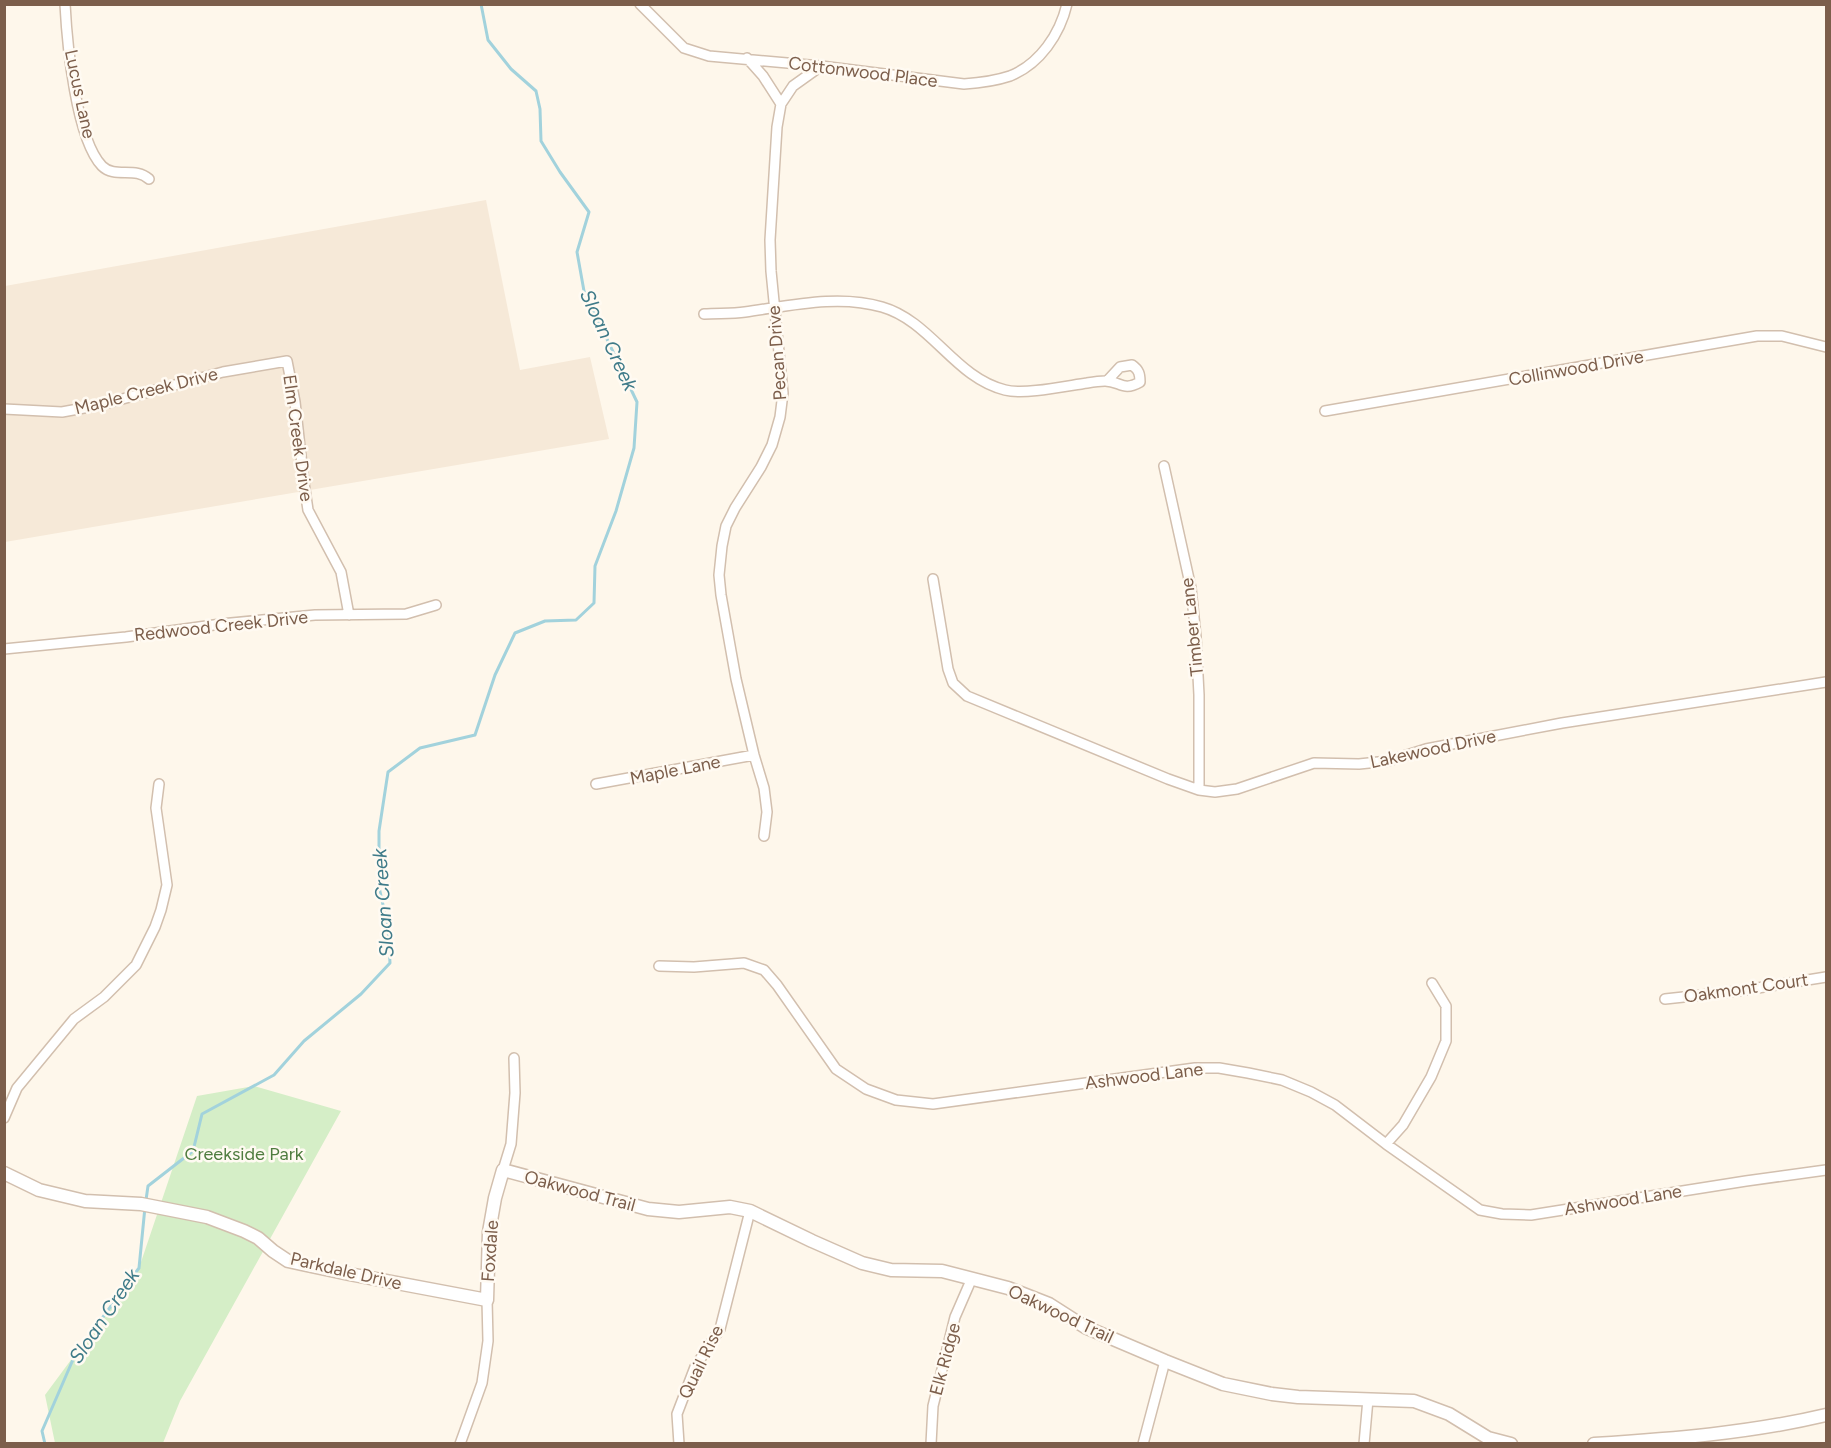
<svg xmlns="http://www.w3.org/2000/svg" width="1831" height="1448" viewBox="0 0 1831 1448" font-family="Figtree,sans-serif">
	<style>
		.residential { fill: #f6e9d8 }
		.green { fill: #d5eec7 }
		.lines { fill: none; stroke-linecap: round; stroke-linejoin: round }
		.stream { stroke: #a2d2dc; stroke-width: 3 }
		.minor-casing { stroke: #d2bfae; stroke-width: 12 }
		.tertiary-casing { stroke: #d2bfae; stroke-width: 15 }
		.minor { stroke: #fff; stroke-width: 9 }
		.tertiary { stroke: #fff; stroke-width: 12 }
		.labels { text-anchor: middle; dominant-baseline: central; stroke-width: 5; stroke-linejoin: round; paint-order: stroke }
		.street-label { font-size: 18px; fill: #7c5e4b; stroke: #fffaf2 }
		.park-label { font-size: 18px; fill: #4f7c3f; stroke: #fffaf2 }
		.water-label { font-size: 20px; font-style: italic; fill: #3f7b89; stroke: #fffaf2 }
	</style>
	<rect width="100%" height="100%" fill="#fef7eb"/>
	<path class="residential" d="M486,200l34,170 70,-13 19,82 -604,103v-256z"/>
	<path class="green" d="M254,1086l87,25 -161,290 -17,42h-108l-10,-48 94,-127 58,-172z"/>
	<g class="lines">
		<path class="stream" d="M146,1200l2,-14 45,-35 9,-37 72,-39 30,-34 57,-47 29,-31 -2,-36 -9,-40v-56l9,-59 32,-24 55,-13 20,-60 20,-42 30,-12 31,-1 18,-17 1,-37 21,-55 18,-63 3,-46 -53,-111 -7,-39 12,-40 -29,-40 -19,-31 -1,-32 -4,-18 -25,-22 -23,-29 -7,-36
			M45,1444l-3,-13 33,-76 64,-87 6,-61"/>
		<g class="minor-casing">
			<path id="minor" d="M65,4c2,39 11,135 37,162 13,13 33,0 47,13
				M640,4l44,44 25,8 112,10 143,18c15,-1 31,-3 46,-8 30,-12 50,-42 57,-72
				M747,58l16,18 18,28
				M704,314c14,-1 28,0 41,-2 44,-6 93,-18 137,-5 49,14 73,71 123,83 20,5 61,-4 82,-7 6,-1 13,-2 18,-2 15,0 18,11 35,1 0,-8 -1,-12 -8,-17l-12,2 -13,14
				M4,409l58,3 38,-7 123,-33 64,-11 8,41 9,81 4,27 33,62 8,43
				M1325,411l432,-75h25l44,11
				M1164,466l27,122 5,49 3,58v95
				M933,579l15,90 5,14 14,13 201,83 31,11 16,2 22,-3 77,-26 45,1 29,-3 38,-12 136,-26 264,-41
				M4,649l122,-12 95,-13 94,-9 91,-1 30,-9
				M596,784l158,-29
				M764,836l3,-24 -3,-24 -10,-33 -18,-76 -15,-84 -2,-20 3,-29 4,-20 9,-18 26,-41 11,-22 8,-28 3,-24 -12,-122 -1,-31 7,-113 4,-23 12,-18 28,-20
				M659,966l35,1 50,-4 20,7 13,15 59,84 30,20 30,11 37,4 262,-36h24l29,5 34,7 29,12 24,13 51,39 94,66 22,4 29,1 215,-34 80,-11
				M1665,999l74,-8 87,-14
				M4,1118l13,-30 57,-69 30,-22 32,-32 19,-38 6,-17 6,-25 -11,-77 3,-24
				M1386,1144l17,-19 28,-48 15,-36v-35l-14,-23
				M503,1170l8,-26 4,-51 -1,-35
				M460,1444l22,-61 6,-42 -1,-41
				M679,1444l-2,-30 18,-47 25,-38 30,-118
				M931,1444l2,-38 22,-89 17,-39
				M1143,1444l22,-83
				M1364,1444l4,-45"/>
		</g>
		<g class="tertiary-casing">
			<path id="tertiary" d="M4,1173l35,17 46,11 56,3 66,13 37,14 14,7 15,13 15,10 61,13 138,26 2,-68 6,-34 8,-28 145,39 31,3 51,-5 20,4 62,30 50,22 29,7 51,1 66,17 41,16 36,23 80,34 58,23 49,10 26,3 116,4 35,13 39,24 23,6
				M1594,1444c78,-5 156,-11 232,-29"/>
		</g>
		<use href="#minor" class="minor"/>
		<use href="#tertiary" class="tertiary"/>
	</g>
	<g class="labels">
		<g class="street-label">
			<text transform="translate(863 72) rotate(7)">Cottonwood Place</text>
			<text transform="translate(80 94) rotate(78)">Lucus Lane</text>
			<text transform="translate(777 353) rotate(-94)">Pecan Drive</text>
			<text transform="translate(1576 368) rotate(-10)">Collinwood Drive</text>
			<text transform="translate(146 391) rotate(-14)">Maple Creek Drive</text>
			<text transform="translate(298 438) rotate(82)">Elm Creek Drive</text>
			<text transform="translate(221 626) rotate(-6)">Redwood Creek Drive</text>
			<text transform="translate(1192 627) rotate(-96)">Timber Lane</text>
			<text transform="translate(1433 749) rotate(-12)">Lakewood Drive</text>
			<text transform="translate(675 770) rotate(-11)">Maple Lane</text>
			<text transform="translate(1746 988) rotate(-8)">Oakmont Court</text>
			<text transform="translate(1144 1076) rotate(-7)">Ashwood Lane</text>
			<text transform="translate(580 1191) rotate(15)">Oakwood Trail</text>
			<text transform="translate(1623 1200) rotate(-9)">Ashwood Lane</text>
			<text transform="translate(490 1251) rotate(-86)">Foxdale</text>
			<text transform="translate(346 1271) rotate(13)">Parkdale Drive</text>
			<text transform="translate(1061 1314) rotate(25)">Oakwood Trail</text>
			<text transform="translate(945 1359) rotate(-75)">Elk Ridge</text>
			<text transform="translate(701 1362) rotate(-64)">Quail Rise</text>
		</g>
		<g class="park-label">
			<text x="244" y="1154">Creekside Park</text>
		</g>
		<g class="water-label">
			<text transform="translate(609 340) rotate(65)">Sloan Creek</text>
			<text transform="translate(383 903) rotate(-94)">Sloan Creek</text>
			<text transform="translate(104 1316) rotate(-56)">Sloan Creek</text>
		</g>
	</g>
	<rect width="1831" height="1448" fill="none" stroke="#7c5e4b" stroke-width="12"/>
</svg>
